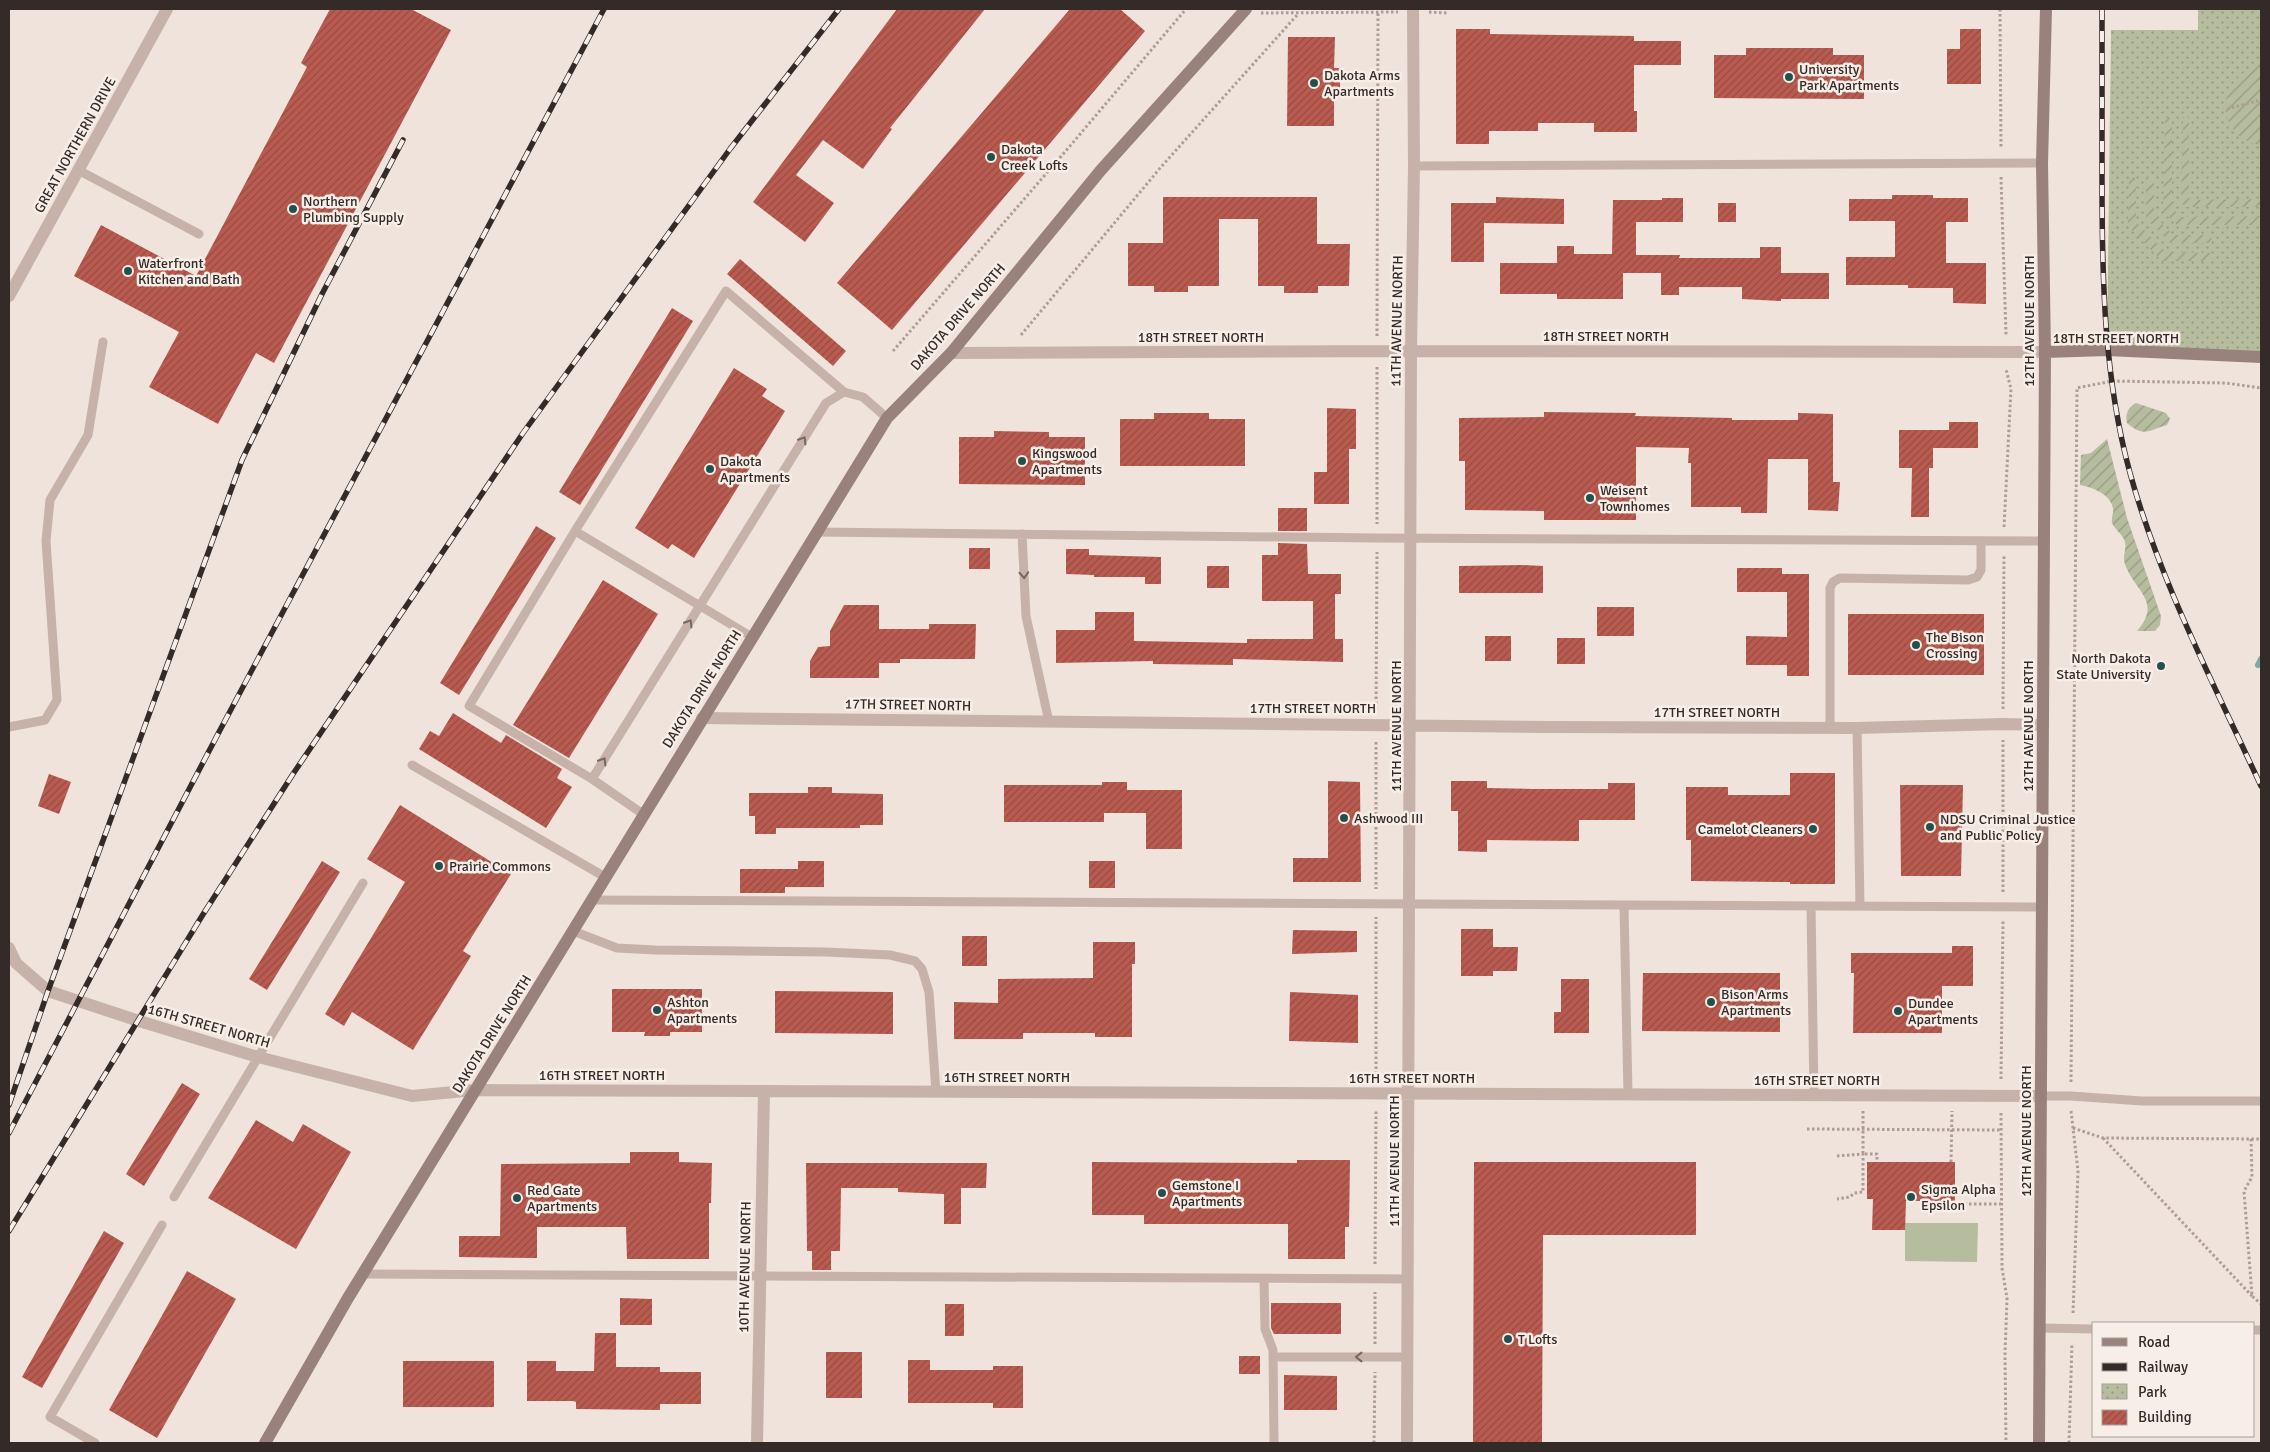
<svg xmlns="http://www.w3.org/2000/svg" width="2270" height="1452" viewBox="0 0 2270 1452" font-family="Signika,sans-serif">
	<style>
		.park { fill: url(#park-dots) }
		.garden { fill: url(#garden-furrows) }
		.pitch { fill: #b6bc9e }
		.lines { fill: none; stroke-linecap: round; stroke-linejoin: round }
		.stream { stroke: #7ea9a4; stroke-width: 6 }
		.building { fill: url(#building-hatch) }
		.path { stroke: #b19c94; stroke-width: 3; stroke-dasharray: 2.5 2.5; stroke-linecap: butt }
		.lane { stroke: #c6b2a9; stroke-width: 9 }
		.street { stroke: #c6b2a9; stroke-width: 12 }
		.secondary { stroke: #99827b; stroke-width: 12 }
		.rail-casing { stroke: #342a28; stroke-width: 5.5 }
		.rail { stroke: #f7eee8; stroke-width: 4; stroke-dasharray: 11; stroke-linecap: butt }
		.oneway { stroke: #766762 }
		.poi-dot { fill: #22514d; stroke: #f7eee8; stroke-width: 2 }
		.labels { text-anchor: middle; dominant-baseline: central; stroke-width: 5; stroke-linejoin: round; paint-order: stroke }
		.poi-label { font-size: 14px; fill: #342a28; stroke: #f7eee8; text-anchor: start }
		.street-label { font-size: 14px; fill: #342a28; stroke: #f7eee8 }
	</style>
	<defs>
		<pattern id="park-dots" width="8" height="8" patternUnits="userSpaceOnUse" patternTransform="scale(1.25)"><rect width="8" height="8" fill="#b6bc9e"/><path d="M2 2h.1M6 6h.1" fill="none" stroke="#959981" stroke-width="1.8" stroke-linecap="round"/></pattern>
		<pattern id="garden-furrows" width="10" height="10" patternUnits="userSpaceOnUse" patternTransform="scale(1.25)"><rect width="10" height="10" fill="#b6bc9e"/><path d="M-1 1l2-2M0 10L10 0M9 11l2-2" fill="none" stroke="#959981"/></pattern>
		<pattern id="building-hatch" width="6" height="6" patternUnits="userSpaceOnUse" patternTransform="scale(1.25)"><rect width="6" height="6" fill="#b95b50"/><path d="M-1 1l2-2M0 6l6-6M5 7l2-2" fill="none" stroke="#974b42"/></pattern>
	</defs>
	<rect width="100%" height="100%" fill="#efe3dc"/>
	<path class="park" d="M2198,9h63v348l-154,-7 4,-320h87z"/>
	<path class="garden" d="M2261,58v87c-26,-3 -43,-29 -32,-54 5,-14 22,-23 32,-33z
		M2183,117h5l1,3v78l2,2 70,-1v8h-75l-5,-4z
		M2165,118h5l2,2v88l9,9 80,-1v9h-84l-14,-14z
		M2129,177h5l2,3v42l30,30 44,1 2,1 -1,7h-49l-34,-35z
		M2146,177h8v39l19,19h38l1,8h-42l-24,-25z
		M2136,403l30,10 4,6 -3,6c-18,5 -23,13 -40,-2 -2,-9 1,-15 9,-20z
		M2107,439l20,79 34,98 -1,9 -5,6h-18c26,-30 -3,-40 -12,-67 -3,-8 2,-15 0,-22 -2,-8 -10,-12 -13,-19 -1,-6 2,-10 1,-15 -3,-14 -21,-21 -33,-23l1,-30 10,-2z"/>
	<path class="pitch" d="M1905,1223h73l-1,39 -72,-1z"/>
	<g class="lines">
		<path class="stream" d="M2258,665l3,-6"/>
	</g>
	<path class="building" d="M330,9h81l40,21 -177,333 -18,-10 -38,71 -69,-37 30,-55 -105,-56 27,-51 95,51 111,-209 -6,-4z
		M897,9h88l-95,119 2,1 -29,40 -40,-29 -27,35 38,28 -29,39 -52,-40z
		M1070,9h50l25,22 -253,299 -55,-47z
		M1456,29h34v5l144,2v5h47v24h-47v46h3v21h-43v-9h-56v8h-49v13h-33z
		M1960,29h21v55h-34v-35h13z
		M1288,37h47l-1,31h6v30h-6v28h-47z
		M1746,48h87v7h31v44l-150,-1v-43h32z
		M1892,195h41v3h35v24h-22v41h40v41l-33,-1v-15h-45v-3h-62v-28h49v-36h-46v-22h43z
		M1163,197h154v47h33l-1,42h-31v7h-34v-7h-26v-67h-39v67h-31v6h-34v-6h-26v-43h35z
		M1496,197l68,2v25l-80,-1v39h-33v-59h45z
		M1662,198h21v24h-47v33h44l-1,3h81v-11h21v26h48v26h-48v2l-39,-2v-12h-63v8h-18v-22h-38v26h-66v-5h-57v-31h57v-17h17v8h38l1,-54h49z
		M1718,203h18v19h-18z
		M740,259l106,92 -13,15 -106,-92z
		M672,308l21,13 -113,184 -21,-13z
		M734,368l33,21 -5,7 23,15 -91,147 -22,-14 -4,5 -33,-21z
		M1327,408l29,1v40h-7v55h-35v-32h13z
		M1544,412l92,1 -1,3 97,2v2h66v-7l35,1v68h7l-2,29 -30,-1v-51h-40l-1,54h-26v-6h-50v-44h-3l1,-15 -53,-1v73h-92v-9l-79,-1v-49h-6v-43l85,-1z
		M1154,413h55v6h36v47h-125v-47h34z
		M1949,422h29v26h-45v20h-4v49h-18l1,-49h-13v-38h50z
		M994,431l55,1v5h36v48l-126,-1v-47h35z
		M1278,508h29v23h-29z
		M536,526l20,12 -97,157 -19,-12z
		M1278,543l29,1 1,30h33v20h-6v45h8v23l-110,-3v6l-80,-1v-3l-97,2v-33h39v-18h39v29l113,2v-4h66v-38h-51v-46h16z
		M969,548h21v21h-21z
		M1066,549h23v6l72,2v27h-16v-7h-51v-2l-28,-1z
		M1522,565l21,1v27h-84v-27z
		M1207,566h22v22h-22z
		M1737,568h45v6h27v102h-22v-11h-41v-29l41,1v-45h-50z
		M603,580l55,34 -89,144 -56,-33z
		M844,605h35v24h50v-5h47l-1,35h-75v4h-21v15h-69v-17l8,-14 12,-1v-15z
		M1597,607h37v29h-37z
		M1848,614h136v61h-136z
		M1485,636h26v25h-26z
		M1557,638h28v26h-28z
		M453,713l48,30 5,-8 56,34 -5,9 15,9 -26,41 -127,-79 11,-18 9,5z
		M1790,773h45v111h-45v-2l-99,-1v-41h-5v-53h42v8h62z
		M49,774l22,8 -12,32 -21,-8z
		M1328,781l32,1 1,100h-68v-24h35z
		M1451,781h36v7l46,1h75v-6h27v37h-56v21l-92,-1v12l-29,-1v-40h-7z
		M1102,782h25v8h55v59h-36v-36h-42v9h-100v-37h98z
		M1900,785h63l-2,91h-60z
		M808,787h24v6h3l48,1v31h-23v3h-84v6h-21v-18h-6v-23h59z
		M400,805l111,69 -48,77 8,5 -58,94 -61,-38 -8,14 -19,-12 80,-132 -38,-23z
		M322,861l18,11 -73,118 -18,-11z
		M798,861h26v26h-39v6h-45v-24h58z
		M1089,861h26v27h-26z
		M1461,929h32v18h25l-1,24h-24v5h-32z
		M1293,930l64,1v21l-65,2z
		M962,936h25v30h-25z
		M1093,942h42v22h-3v73h-37v-4h-72v6h-69v-37l44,1v-24l95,-1z
		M1952,946h21v40h-31v47h-89l1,-60h-3v-20h101z
		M1643,973h137v59l-138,-1z
		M1561,979h28v54h-35v-21h7z
		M612,989h90v43h-32v4h-26l1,-4h-33z
		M775,991l118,1v42l-118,-1z
		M1290,992l68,3v48l-69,-2z
		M182,1083l18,11 -56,92 -18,-12z
		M256,1120l37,22 10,-18 48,28 -55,97 -88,-51z
		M630,1152h49v10l33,1 -1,40h-2v56h-82l-1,-32h-89v31l-78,-1v-21h41l1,-72 129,-1z
		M1297,1160h53l-1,67h-4v32h-57v-35h-144v-9h-52v-53l205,1z
		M1474,1162h222v73h-153l-1,208h-69z
		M1867,1162h88v39h-49l-1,29h-33l1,-31h-6z
		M806,1163h181l-1,25h-25v36h-17v-30l-46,-2v-4h-57l-1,63h-9v19h-19v-19h-5z
		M104,1231l20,12 -82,145 -20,-11z
		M187,1271l49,28 -79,139 -48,-28z
		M620,1298l32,1v26h-32z
		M1271,1303h70v31h-67l-3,-6z
		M945,1304h19v32h-19z
		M595,1333h21v34h44v5h41v32h-41v6l-84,-1v-7l-3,-1h-46v-40h29v10h38z
		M826,1352h36v46h-36z
		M1239,1356h21v18h-21z
		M908,1360h22v10h63v-4h30v42h-30v-5h-85z
		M403,1361h91v46h-91z
		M1284,1375l53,1v34h-53z"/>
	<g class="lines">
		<path class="path" d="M2000,9l1,139
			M1429,12l19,1
			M1261,13l137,-1
			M2227,109l34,-9
			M2001,177l5,158
			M1021,335l140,-168 137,-153
			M1377,336l1,-324
			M893,351l177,-205 116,-137
			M1377,367v157
			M2004,527l7,-138 -5,-20
			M1376,709l1,-157
			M2003,709l1,-154
			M1376,742v147
			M2003,892v-152
			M1376,1079v-162
			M2001,1079l2,-159
			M2071,1082l6,-694 35,-7 114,2 35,5
			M1863,1111v43h14v7
			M2071,1111l7,60 -5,143
			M2001,1113l1,155 5,30 -2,56 1,89
			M2073,1128l30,10 158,1
			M1807,1129l195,1
			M2103,1138l149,158
			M2251,1139l1,38 -8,14 8,105 9,8
			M1837,1156l26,-2v38l-9,1 -4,4 -13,2
			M1951,1162l1,-51
			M1924,1204h78
			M1375,1264l1,-154
			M1375,1344v-52
			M1374,1443l1,-71
			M2069,1443l3,-100"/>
		<path class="lane" d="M1414,166l628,-3
			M78,170l121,64
			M575,531l177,106
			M816,532l561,6 667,3
			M1022,534l4,82 23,106
			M9,727l36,-7 12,-20 -11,-159 4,-41 38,-65 15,-93
			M1830,727v-139l3,-6 7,-4 128,2 9,-3 4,-7v-29
			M1857,728l3,178
			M412,765l193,112
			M592,779l-123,-73 106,-175 151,-240 118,101
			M643,814l-51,-35 234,-376 18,-11 19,5 24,21
			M591,900l1451,7
			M1624,906l4,188
			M1811,906l3,189
			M573,931l44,17 38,2 171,2 64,3 25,6 7,8 7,23 7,100
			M2041,1096h30l71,5h119
			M174,1197l189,-314
			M362,1274l1047,5
			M1264,1279l1,50 8,21 1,93
			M2040,1328l54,1
			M2254,1330h7
			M1273,1357h135
			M95,1443l-45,-26 112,-192"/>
		<path class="street" d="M9,296l158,-287
			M951,353l460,-2 634,1
			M702,718l844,9 311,1 146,-4 40,1
			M9,948l7,15 32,28 91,30 119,36 154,39 63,-6 1566,6
			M757,1443l7,-352
			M1407,1443l4,-1092 3,-185 -1,-157"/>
		<path class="secondary" d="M2045,352l62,-2 154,7
			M265,1443l83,-145 539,-880 64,-65 150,-183 145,-161
			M2039,1443l6,-1091 -3,-189 4,-154"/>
		<g class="rail-casing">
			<path id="rail" d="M2102,9c0,58 0,116 0,174 0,97 2,195 28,290 30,109 84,211 131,313
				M9,1105l39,-114 194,-531 80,-166 81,-154
				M9,1133l210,-401 385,-723
				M9,1231l193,-315 91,-142 230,-341 207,-284 109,-140"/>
		</g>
		<use href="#rail" class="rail"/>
	</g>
	<defs><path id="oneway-chevron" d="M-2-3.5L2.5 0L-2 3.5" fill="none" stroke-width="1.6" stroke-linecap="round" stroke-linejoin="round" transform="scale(1.25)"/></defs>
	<g class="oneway">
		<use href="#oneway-chevron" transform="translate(803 440) rotate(-58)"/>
		<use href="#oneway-chevron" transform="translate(1024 575) rotate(87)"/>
		<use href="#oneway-chevron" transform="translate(689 623) rotate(-58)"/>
		<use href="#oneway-chevron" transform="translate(603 761) rotate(-58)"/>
		<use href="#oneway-chevron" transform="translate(1359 1357) rotate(180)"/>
	</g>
	<g class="poi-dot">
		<circle cx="1789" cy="77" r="5"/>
		<circle cx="1314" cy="83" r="5"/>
		<circle cx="991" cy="157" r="5"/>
		<circle cx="293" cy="209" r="5"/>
		<circle cx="128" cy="271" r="5"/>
		<circle cx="1022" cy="461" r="5"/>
		<circle cx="710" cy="469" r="5"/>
		<circle cx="1590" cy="498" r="5"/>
		<circle cx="1916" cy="645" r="5"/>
		<circle cx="2161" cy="666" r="5"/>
		<circle cx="1344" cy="818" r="5"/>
		<circle cx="1930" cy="827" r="5"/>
		<circle cx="1813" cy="829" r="5"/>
		<circle cx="439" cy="866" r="5"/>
		<circle cx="1711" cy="1002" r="5"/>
		<circle cx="657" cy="1010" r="5"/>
		<circle cx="1898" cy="1011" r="5"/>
		<circle cx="1162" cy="1193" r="5"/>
		<circle cx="1911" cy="1197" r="5"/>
		<circle cx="517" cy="1198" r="5"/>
		<circle cx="1508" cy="1339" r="5"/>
	</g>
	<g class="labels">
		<g class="poi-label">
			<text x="1799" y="69">University<tspan x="1799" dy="16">Park Apartments</tspan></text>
			<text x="1324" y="75">Dakota Arms<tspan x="1324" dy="16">Apartments</tspan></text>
			<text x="1001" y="149">Dakota<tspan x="1001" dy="16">Creek Lofts</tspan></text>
			<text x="303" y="201">Northern<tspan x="303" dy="16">Plumbing Supply</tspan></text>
			<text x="138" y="263">Waterfront<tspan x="138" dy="16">Kitchen and Bath</tspan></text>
			<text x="1032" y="453">Kingswood<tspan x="1032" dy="16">Apartments</tspan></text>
			<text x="720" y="461">Dakota<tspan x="720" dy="16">Apartments</tspan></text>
			<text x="1600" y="490">Weisent<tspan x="1600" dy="16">Townhomes</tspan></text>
			<text x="1926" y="637">The Bison<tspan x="1926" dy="16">Crossing</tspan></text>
			<text x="2151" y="658" text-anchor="end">North Dakota<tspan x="2151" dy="16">State University</tspan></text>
			<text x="1354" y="818">Ashwood III</text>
			<text x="1940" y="819">NDSU Criminal Justice<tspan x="1940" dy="16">and Public Policy</tspan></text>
			<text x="1803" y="829" text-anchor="end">Camelot Cleaners</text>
			<text x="449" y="866">Prairie Commons</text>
			<text x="1721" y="994">Bison Arms<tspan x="1721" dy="16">Apartments</tspan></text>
			<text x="667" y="1002">Ashton<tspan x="667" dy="16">Apartments</tspan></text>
			<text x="1908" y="1003">Dundee<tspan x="1908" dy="16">Apartments</tspan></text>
			<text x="1172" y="1185">Gemstone I<tspan x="1172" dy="16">Apartments</tspan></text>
			<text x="1921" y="1189">Sigma Alpha<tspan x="1921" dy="16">Epsilon</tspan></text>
			<text x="527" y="1190">Red Gate<tspan x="527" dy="16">Apartments</tspan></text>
			<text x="1518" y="1339">T Lofts</text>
		</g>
		<g class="street-label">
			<text transform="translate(75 145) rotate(-61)">GREAT NORTHERN DRIVE</text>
			<text transform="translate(958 317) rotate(-49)">DAKOTA DRIVE NORTH</text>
			<text transform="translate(1397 321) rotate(-89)">11TH AVENUE NORTH</text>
			<text transform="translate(2029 321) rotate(-90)">12TH AVENUE NORTH</text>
			<text x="1606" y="336">18TH STREET NORTH</text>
			<text x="1201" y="337">18TH STREET NORTH</text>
			<text x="2116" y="338">18TH STREET NORTH</text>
			<text transform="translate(702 689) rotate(-58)">DAKOTA DRIVE NORTH</text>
			<text transform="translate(908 705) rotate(1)">17TH STREET NORTH</text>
			<text x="1313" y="708">17TH STREET NORTH</text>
			<text x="1717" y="712">17TH STREET NORTH</text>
			<text transform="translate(1396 726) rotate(-90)">11TH AVENUE NORTH</text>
			<text transform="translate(2028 726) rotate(-90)">12TH AVENUE NORTH</text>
			<text transform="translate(209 1026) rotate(16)">16TH STREET NORTH</text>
			<text transform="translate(492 1034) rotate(-58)">DAKOTA DRIVE NORTH</text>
			<text x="602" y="1075">16TH STREET NORTH</text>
			<text x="1007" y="1077">16TH STREET NORTH</text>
			<text x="1412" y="1078">16TH STREET NORTH</text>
			<text x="1817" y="1080">16TH STREET NORTH</text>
			<text transform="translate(2026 1131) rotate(-90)">12TH AVENUE NORTH</text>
			<text transform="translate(1394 1161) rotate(-90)">11TH AVENUE NORTH</text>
			<text transform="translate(745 1267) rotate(-89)">10TH AVENUE NORTH</text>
		</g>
	</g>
	<rect width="2270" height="1452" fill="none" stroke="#342a28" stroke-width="20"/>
	<rect x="2092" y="1322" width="162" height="115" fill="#f7eee8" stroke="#a9a09b"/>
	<rect x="2102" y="1338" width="25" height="8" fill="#99827b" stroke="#a9a09b"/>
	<text x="2138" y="1347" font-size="15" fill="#342a28">Road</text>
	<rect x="2102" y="1363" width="25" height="8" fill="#342a28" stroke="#a9a09b"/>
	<text x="2138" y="1372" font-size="15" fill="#342a28">Railway</text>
	<rect x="2102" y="1384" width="25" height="15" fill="url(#park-dots)" stroke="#a9a09b"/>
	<text x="2138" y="1397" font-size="15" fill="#342a28">Park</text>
	<rect x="2102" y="1410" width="25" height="15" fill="url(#building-hatch)" stroke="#a9a09b"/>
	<text x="2138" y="1422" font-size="15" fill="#342a28">Building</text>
</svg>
